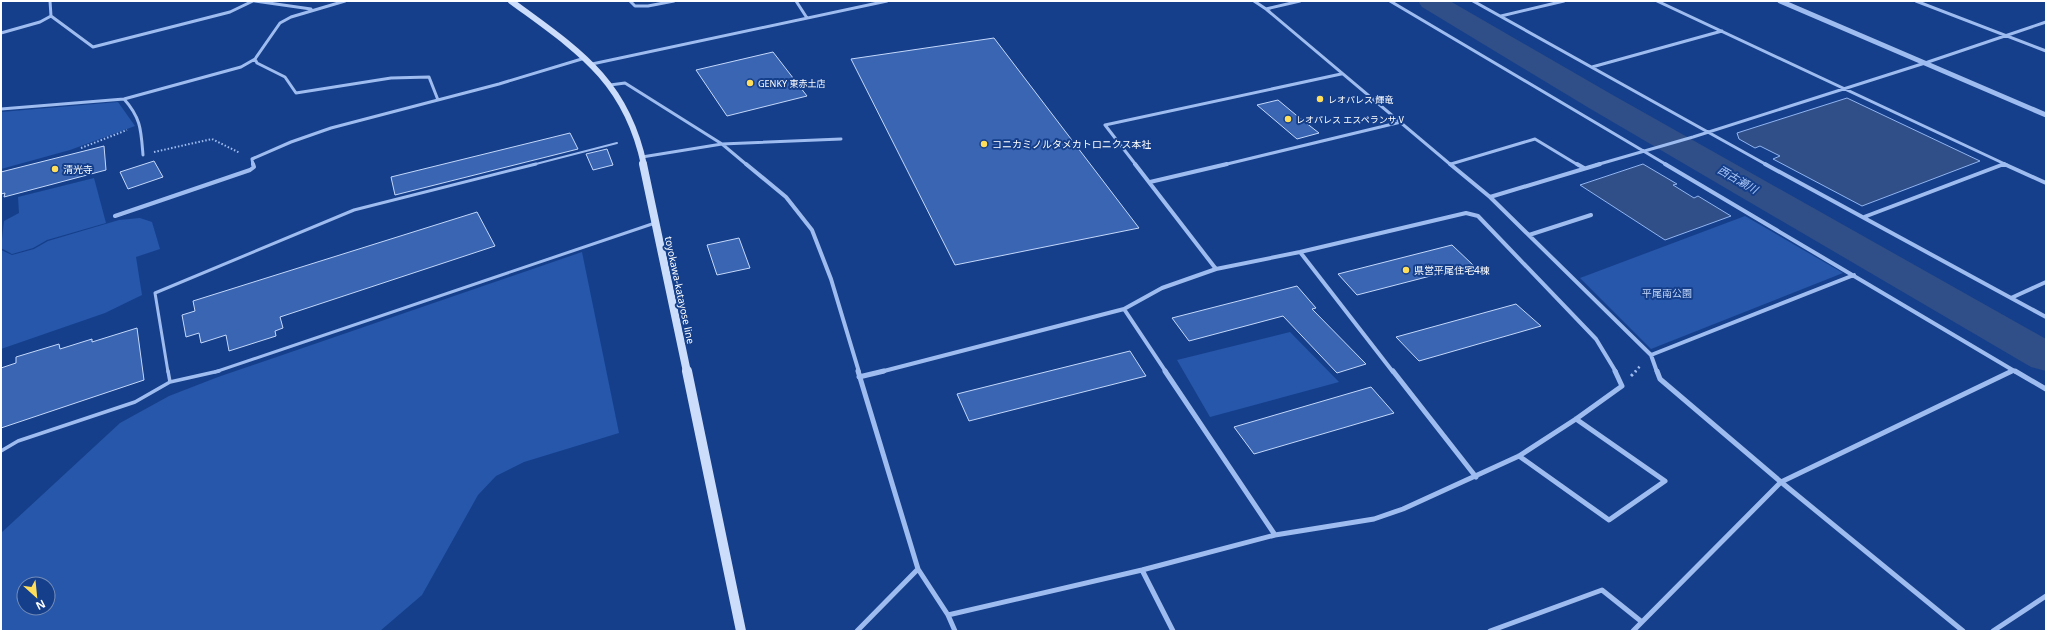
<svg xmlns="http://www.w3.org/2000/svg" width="2047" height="632" viewBox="0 0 2047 632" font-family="'Noto Sans','Noto Sans JP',sans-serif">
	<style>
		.green { fill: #2757aa; fill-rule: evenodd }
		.water { fill: #304e87; stroke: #90b5f2 }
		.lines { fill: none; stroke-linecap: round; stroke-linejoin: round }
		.river { fill: #304e87; fill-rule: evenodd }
		.building { fill: #3965b2; stroke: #c4d8fb }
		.path-far2 { stroke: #9ebcef; stroke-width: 2; stroke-dasharray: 1.5 2; stroke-linecap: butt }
		.path-far1 { stroke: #9ebcef; stroke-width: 2.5; stroke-dasharray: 2 3; stroke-linecap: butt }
		.path { stroke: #9ebcef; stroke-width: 3; stroke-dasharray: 2.5 3.5; stroke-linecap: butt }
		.service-far2 { stroke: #9ebcef; stroke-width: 2 }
		.service-far1 { stroke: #9ebcef; stroke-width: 3 }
		.service { stroke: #9ebcef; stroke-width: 3.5 }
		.minor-far2 { stroke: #9ebcef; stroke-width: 3 }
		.minor-far1 { stroke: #9ebcef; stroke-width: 4 }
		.minor { stroke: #9ebcef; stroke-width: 5 }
		.tertiary { stroke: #9ebcef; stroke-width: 5 }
		.secondary-far2 { stroke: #ccdcfb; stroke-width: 6 }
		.secondary-far1 { stroke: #ccdcfb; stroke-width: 8 }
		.secondary { stroke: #ccdcfb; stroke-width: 10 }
		.poi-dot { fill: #ffde5c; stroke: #153f8b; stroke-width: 1.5 }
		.labels { text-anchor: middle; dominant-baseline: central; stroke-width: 4; stroke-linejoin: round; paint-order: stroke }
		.far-poi-label { font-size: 9px; fill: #fff; stroke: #153f8b; text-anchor: start }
		.poi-label { font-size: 10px; fill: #fff; stroke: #153f8b; text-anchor: start }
		.street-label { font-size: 10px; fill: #fff; stroke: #153f8b }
		.park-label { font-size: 10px; fill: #c4d8fb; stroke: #153f8b }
		.water-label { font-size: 11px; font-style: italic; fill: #aac6f7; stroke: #153f8b }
	</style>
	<rect width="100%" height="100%" fill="#153f8b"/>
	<path class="green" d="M118,102l17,24 -65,24 -69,19v-57z
		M94,178l12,45 -59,17 -14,8 -21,6 -11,-6 3,-27 15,-8 -1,-16z
		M1745,216l98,57 -192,76 -71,-71z
		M140,218l12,4 8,27 -24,8 6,38 -37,18 -104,36v-99l11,5 22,-6 14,-8 71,-21z
		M582,252l37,181 -95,29 -28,14 -18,19 -56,100 -42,36h-379v-98l119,-110 49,-27 49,-19zM24,584h24v24h-24z
		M1290,332l49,50 -129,35 -33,-57z"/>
	<path class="water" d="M1847,98l133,63 -118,45 -89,-47 7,-3 -20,-10 -5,2 -16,-9 -2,-6z
		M1643,164l34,20 -4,1 21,13 4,-2 33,20 -66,24 -85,-55z"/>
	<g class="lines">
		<path class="river" d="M1418,1h32l161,93 435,245v32l-15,-4 -442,-259 -167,-101z"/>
	</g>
	<path class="building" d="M994,38l145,190 -184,37 -104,-206z
		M773,52l34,44 -80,20 -31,-46z
		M1278,100l18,15 23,18 -22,6 -40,-34z
		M570,133l8,16 -183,46 -4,-18z
		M104,146l2,24 -102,27 1,-4 -4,1v-22z
		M607,149l6,16 -20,5 -7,-16z
		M154,161l9,16 -35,12 -8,-17z
		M477,212l18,34 -215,71 3,11 -8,3 1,5 -47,15 -3,-16 -25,8 -2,-10 -13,4 -4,-22 13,-4 -2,-10z
		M739,238l11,30 -33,7 -10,-30z
		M1452,245l21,20 -116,30 -19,-21z
		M1297,286l19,22 -4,1 54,55 -29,9 -54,-57 -94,25 -17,-23z
		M1516,304l25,22 -122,35 -23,-24z
		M137,328l7,52 -143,48v-60l15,-5v-6l43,-13 1,5 32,-10v3z
		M1130,351l16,25 -177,45 -12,-27z
		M1371,387l23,26 -140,41 -20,-27z"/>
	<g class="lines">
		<path class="path-far2" d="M81,148l46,-18
			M154,152l58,-13 28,14"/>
		<path class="path-far1" d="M1635,372l5,-6"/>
		<path class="path" d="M1631,376l5,-5"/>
		<path class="service-far2" d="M532,165l85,-22"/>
		<path class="service-far1" d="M168,372l-13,-79 199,-83 182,-46
			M215,372l440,-149"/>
		<path class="service" d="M168,371l2,11 49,-11
			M1,451l17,-10 117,-39 35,-20"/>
		<path class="minor-far2" d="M255,1l56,8
			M630,1l5,5h13l26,-5
			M796,1l11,17
			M1254,1l12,8 185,156
			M1390,1l277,164
			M1473,1l294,164
			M1657,1l350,164
			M1916,1l130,50
			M1266,9l34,-8
			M51,16l42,31 137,-35 23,-11
			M1501,16l63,-15
			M1,33l39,-11 11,-6 -1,-15
			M255,59l2,4 28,14 11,16 95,-15 38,-1 9,23
			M592,64l295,-63
			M1592,67l130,-36
			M610,85l15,-2 97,61 25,21
			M124,99c17,19 17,31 19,56
			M1,109l123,-10 117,-32 14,-8 25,-36 11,-6 54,-16
			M642,157l80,-13 119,-5
			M1451,164l84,-25 43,26
			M253,165l-1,-6 39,-17 40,-14 168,-44 86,-26
			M1136,165l-31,-40 236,-51
			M1223,165l178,-43
			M1596,165l97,-28 232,-74 121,-41
			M2002,165l2,-1"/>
		<path class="minor-far1" d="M746,164l40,33 26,33 19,49 28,93
			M1135,164l81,105
			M1450,164l40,33 161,158 6,17
			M1577,164l7,4
			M1665,164l351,208
			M1765,164l281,153
			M2004,164l42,19
			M1150,182l77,-18
			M1490,197l110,-33
			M115,216l135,-46 4,-3 -1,-3
			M1864,217l140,-53
			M1529,235l62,-20
			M1300,252l93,120
			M2011,298l35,-16
			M1124,309l42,63
			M1651,355l203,-80
			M880,372l244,-63 38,-21 54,-19 84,-17 166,-39 12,3 118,123 20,33
			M2010,372l3,-2"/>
		<path class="minor" d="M858,371l60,198 30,46 7,16
			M1165,371l110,164
			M1393,371l83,106
			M1657,371l3,8 121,103 182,149
			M2015,371l31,18
			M859,377l25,-6
			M1519,456l90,64 56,-39 -89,-62
			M1142,570l31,61
			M948,615l194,-45 133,-35 99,-16 29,-10 116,-53 57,-37 46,-33 -7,-15
			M857,631l61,-62
			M1490,631l112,-41 40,32
			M1633,631l148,-149 231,-111
			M1993,631l53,-35"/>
		<path class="tertiary" d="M1780,1l266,114"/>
		<path class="secondary-far2" d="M511,1c65,48 115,78 133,164"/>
		<path class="secondary-far1" d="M643,164l44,208"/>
		<path class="secondary" d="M687,371l54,260"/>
	</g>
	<g class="poi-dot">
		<circle cx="750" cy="83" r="4"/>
		<circle cx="1320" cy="99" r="4"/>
		<circle cx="1288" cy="119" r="4"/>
		<circle cx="984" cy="144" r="4"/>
		<circle cx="55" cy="169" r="4"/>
		<circle cx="1406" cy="270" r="4"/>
	</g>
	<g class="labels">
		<g class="far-poi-label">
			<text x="758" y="83">GENKY 東赤土店</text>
			<text x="1328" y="99">レオパレス 輝竜</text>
			<text x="1296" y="119">レオパレス エスペランサⅤ</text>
		</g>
		<g class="poi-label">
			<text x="992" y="144">コニカミノルタメカトロニクス本社</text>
			<text x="63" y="169">清光寺</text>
			<text x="1414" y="270">県営平尾住宅4棟</text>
		</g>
		<g class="street-label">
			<text transform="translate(680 290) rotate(78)">toyokawa-katayose line</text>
		</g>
		<g class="park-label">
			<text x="1667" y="293">平尾南公園</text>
		</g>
		<g class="water-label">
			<text transform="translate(1738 179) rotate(30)">西古瀬川</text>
		</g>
	</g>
	<rect width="2047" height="632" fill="none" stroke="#ffffff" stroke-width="4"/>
	<g transform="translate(36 596) rotate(153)"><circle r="19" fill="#153f8b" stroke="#738cb9"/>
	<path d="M0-3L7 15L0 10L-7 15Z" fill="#ffde5c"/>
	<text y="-6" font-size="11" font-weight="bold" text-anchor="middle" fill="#ffffff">N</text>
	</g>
</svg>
